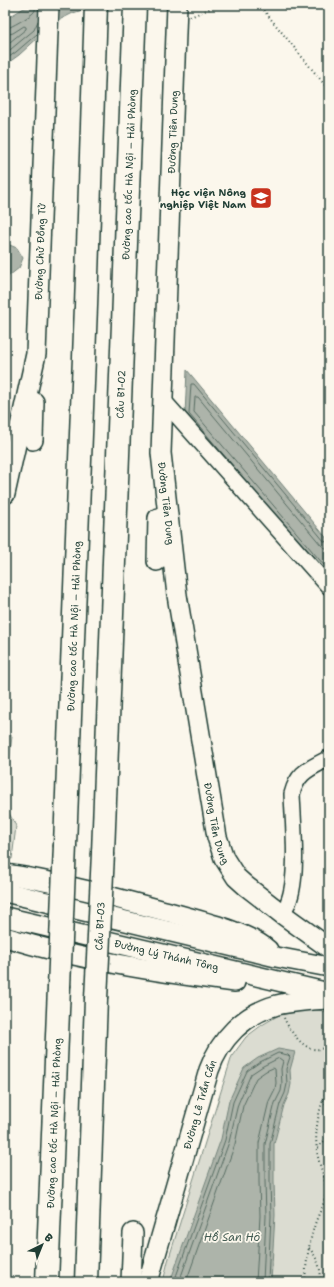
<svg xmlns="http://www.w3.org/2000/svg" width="334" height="1287" viewBox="0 0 334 1287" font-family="'Shantell Sans',sans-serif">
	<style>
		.green { fill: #dbdcd1; stroke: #7d8c82 }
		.water { fill: #adb4aa; stroke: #74847b }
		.pier { fill: #fbf7ec }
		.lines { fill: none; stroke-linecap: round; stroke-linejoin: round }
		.shore { stroke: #586d63; stroke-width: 1 }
		.minor-casing { stroke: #1f3d34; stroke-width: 18 }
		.major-casing { stroke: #1f3d34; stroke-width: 22 }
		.highway-casing { stroke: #1f3d34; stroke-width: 25 }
		.path { stroke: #1f3d34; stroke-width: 2; stroke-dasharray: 1 3; stroke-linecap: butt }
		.minor { stroke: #fbf7ec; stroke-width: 15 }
		.major { stroke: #fbf7ec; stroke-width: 19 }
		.highway { stroke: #fbf7ec; stroke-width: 22 }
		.highway-bridge-casing { stroke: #1f3d34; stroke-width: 25; stroke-linecap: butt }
		.highway-bridge { stroke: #fbf7ec; stroke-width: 22 }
		.labels { text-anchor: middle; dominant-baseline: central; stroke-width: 3.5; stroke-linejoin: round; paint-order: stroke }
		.street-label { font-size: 10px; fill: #1f3d34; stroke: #fbf7ec }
		.poi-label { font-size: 10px; font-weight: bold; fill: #1f3d34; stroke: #fbf7ec; text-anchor: end }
		.water-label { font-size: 11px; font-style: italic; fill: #425b52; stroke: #fbf7ec }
	</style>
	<rect width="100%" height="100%" fill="#fbf7ec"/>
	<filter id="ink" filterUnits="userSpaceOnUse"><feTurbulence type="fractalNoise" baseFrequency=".025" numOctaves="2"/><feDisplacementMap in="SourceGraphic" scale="8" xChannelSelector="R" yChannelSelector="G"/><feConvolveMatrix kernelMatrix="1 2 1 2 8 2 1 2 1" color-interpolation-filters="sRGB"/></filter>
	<g filter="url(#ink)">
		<path class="green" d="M5,735l7,1 -7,61z
			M5,806l11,20 -4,33 -7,-1z
			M311,1009l18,3 -1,270h-165l5,-21 64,-205 14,-19 16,-12 17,-10z"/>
		<path class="water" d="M29,5h69l-25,8 -28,14 -4,8 -22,20 -14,10v-44l4,-4z
			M7,244l10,4 6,10 -4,10 -14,11v-34z
			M187,370l142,171v33l-6,4 -138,-163z
			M278,1049l17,3 -5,18 1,14 -2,10 -5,11 -10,39v37l1,34 -4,67h-101l51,-143 8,-38 15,-33 14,-10z"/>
		<path class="pier" d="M38,5h22v17l-14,6 -3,9 -7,6z"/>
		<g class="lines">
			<path class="shore" d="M5,29c5,-1 26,-13 29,-17 2,-3 1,-4 1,-7
				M5,35l8,-2 11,-7 2,1v2l-21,17
				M5,54l29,-24 4,-9
				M5,60l11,-8 21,-18
				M239,473l-50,-59 2,-30h3l130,157 5,2
				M329,548h-4l-4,-3 -123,-148h-3l-1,15 130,153 5,1
				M174,1282l51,-142 8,-38 14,-31 13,-9 18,-9 10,2 2,2 -4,12 1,15 -2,9 -5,11 -10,40v37l1,35 -3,66
				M179,1282l50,-140 9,-38 13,-30 12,-8 16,-8 4,3 -2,8 1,15 -1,7 -6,12 -10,41v37l1,35 -3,66
				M186,1282l49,-138 8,-38 13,-28 10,-7 7,-3 2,1 1,14 -1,6 -6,12 -10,42v38l1,35 -4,66"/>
			<g class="minor-casing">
				<path id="minor" d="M163,400l166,187
					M282,914c2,-4 4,-7 6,-11 11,-26 5,-80 4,-109 6,-23 18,-25 37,-36"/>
			</g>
			<g class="major-casing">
				<g id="major">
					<path id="s1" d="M177,5l-16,448 16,142 40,242 7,21 12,19 10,9 36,28 47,34"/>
					<path d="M33,440l1,-38"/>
					<path id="s2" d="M5,494l31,-140 13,-349"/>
					<path d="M157,561l1,-43"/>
					<path d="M5,874c55,8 110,24 164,38 27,8 78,19 99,38"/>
					<path d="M5,892l271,65 53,10"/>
					<path id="s3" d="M5,917l324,76"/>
					<path d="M5,937c75,23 153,35 230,45"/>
					<path d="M131,1282l2,-49"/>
					<path id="s4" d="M148,1282l61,-212c11,-31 35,-56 68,-65 17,-4 35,-5 52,-6"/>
				</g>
			</g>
			<g class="highway-casing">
				<g id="highway">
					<path id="s5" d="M65,845l21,-539 10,-301"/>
					<path id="s6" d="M103,853l32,-848"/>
					<path id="s7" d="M47,1282l12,-295"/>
					<path d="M86,1282l10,-283"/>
				</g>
			</g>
			<path class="path" d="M261,7l68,83
				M190,17l29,-12
				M284,1018c5,11 16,28 29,31 6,1 10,-1 16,-2
				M323,1100l6,9
				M318,1148l10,-12 1,-4
				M309,1248c9,10 12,21 12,34
				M305,1282c1,-20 4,-39 10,-58 3,-10 10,-20 11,-31 1,-12 -6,-25 -8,-36 -5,-25 1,-50 11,-72"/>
			<use href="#minor" class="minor"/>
			<use href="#major" class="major"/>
			<use href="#highway" class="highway"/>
			<g class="highway-bridge-casing">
				<g id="highway-bridge">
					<path d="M59,987l6,-142"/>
					<path id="s8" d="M96,999l7,-146"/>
				</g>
			</g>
			<use href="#highway-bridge" class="highway-bridge"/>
		</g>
	</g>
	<defs>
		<g id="university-square" transform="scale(1.15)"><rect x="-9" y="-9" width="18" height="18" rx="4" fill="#c8321e" stroke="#fbf7ec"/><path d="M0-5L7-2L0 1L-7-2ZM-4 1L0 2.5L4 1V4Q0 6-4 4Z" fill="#fff"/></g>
	</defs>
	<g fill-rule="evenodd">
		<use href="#university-square" x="261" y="198"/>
	</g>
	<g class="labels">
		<g class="street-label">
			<text transform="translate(173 132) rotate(-88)">Đường Tiên Dung</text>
			<text stroke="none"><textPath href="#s6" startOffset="679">Đường cao tốc Hà Nội – Hải Phòng</textPath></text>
			<text stroke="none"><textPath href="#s2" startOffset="246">Đường Chử Đồng Tử</textPath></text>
			<text stroke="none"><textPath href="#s6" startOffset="459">Cầu B1-02</textPath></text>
			<text stroke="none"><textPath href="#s1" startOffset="499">Đường Tiên Dung</textPath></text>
			<text stroke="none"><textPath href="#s5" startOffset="219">Đường cao tốc Hà Nội – Hải Phòng</textPath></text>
			<text stroke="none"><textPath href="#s1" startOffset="823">Đường Tiên Dung</textPath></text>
			<text stroke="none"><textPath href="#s8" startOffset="73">Cầu B1-03</textPath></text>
			<text stroke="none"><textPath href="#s3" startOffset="166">Đường Lý Thánh Tông</textPath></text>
			<text stroke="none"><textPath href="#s4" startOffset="185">Đường Lê Trần Cẩn</textPath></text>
			<text stroke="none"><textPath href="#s7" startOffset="159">Đường cao tốc Hà Nội – Hải Phòng</textPath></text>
		</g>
		<g class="poi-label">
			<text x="246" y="192">Học viện Nông<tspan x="246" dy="12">nghiệp Việt Nam</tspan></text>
		</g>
		<g class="water-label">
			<text x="232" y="1237">Hồ San Hô</text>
		</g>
	</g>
	<rect width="334" height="1287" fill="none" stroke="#fbf7ec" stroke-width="20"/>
	<rect x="10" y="10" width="314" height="1267" fill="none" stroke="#1f3d34" stroke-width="1.5" filter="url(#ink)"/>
	<g transform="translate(42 1245) rotate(43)" stroke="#fbf7ec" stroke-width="3" paint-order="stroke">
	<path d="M0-3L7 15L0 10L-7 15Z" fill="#1f3d34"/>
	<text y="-6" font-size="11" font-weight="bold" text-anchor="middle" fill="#1f3d34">B</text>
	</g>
</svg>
